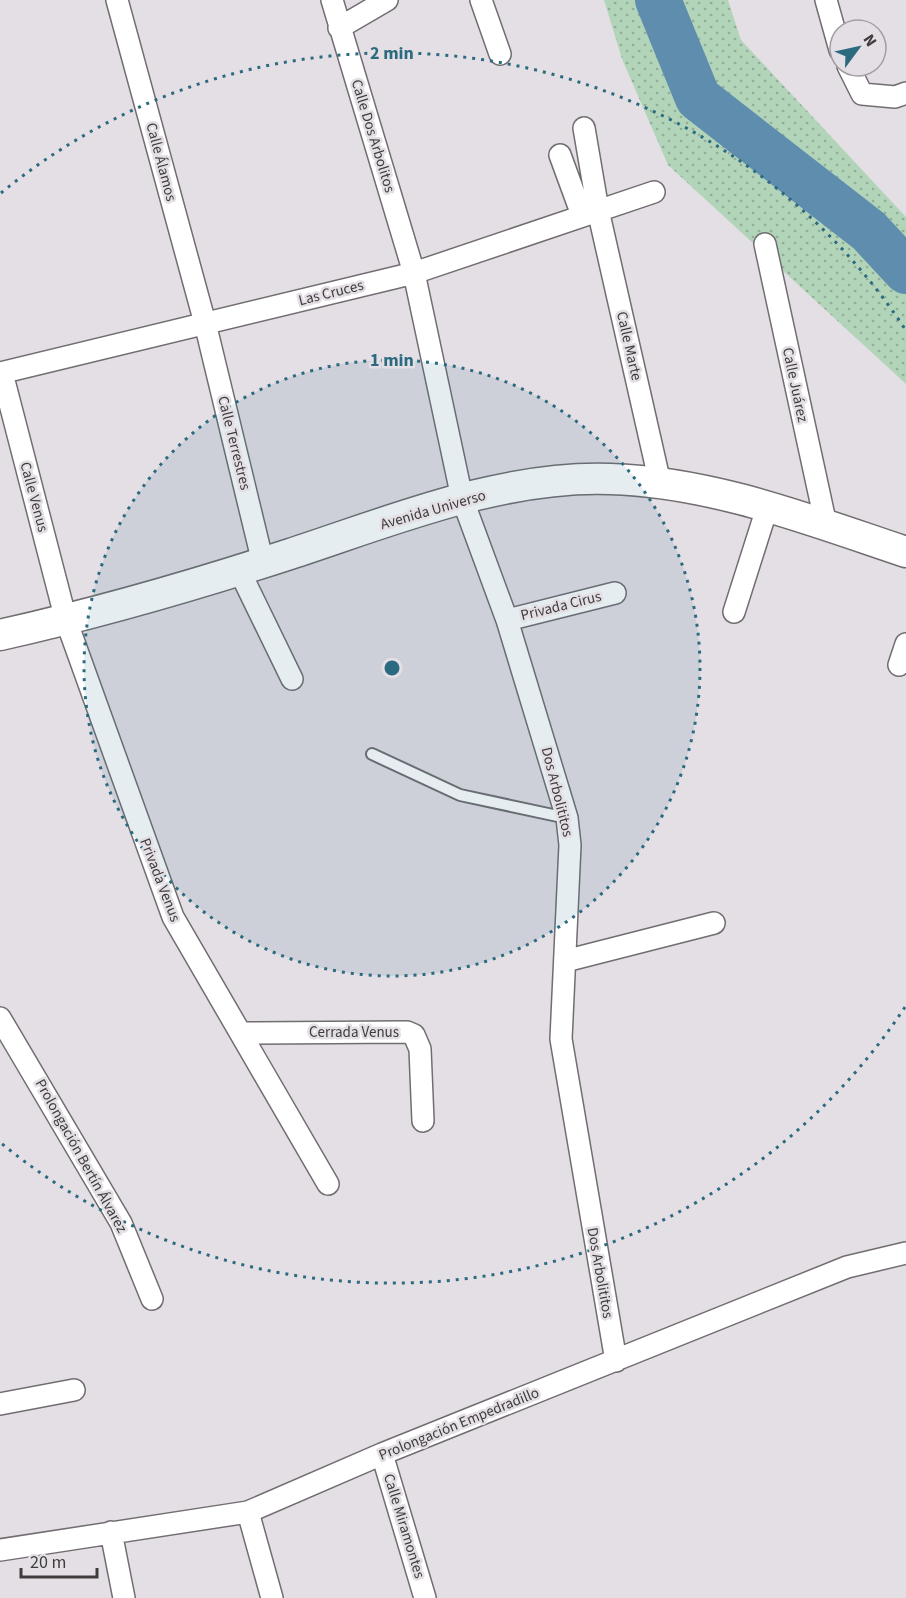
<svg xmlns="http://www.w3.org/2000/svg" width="906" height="1598" viewBox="0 0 906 1598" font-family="'Source Sans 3',sans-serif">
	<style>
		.grass { fill: url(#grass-dots) }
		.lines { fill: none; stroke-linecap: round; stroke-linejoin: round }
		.river { stroke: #5f8dae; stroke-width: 46 }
		.lane-casing { stroke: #716d71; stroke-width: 14 }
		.street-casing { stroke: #716d71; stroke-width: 24 }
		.secondary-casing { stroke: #716d71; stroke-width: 33 }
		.lane { stroke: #fff; stroke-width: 10 }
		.street { stroke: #fff; stroke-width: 21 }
		.secondary { stroke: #fff; stroke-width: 30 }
		.ring { fill: none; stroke: #2c6a80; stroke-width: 3; stroke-dasharray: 3 6 }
		.labels { text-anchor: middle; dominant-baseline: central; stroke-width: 5; stroke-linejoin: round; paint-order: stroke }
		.street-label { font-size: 15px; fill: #3e3c3d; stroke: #e4dfe4 }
		.centre { fill: #2c6a80; stroke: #e4dfe4; stroke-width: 3 }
		.ring-label { font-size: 18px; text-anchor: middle; font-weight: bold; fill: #2c6a80; stroke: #e4dfe4; stroke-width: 5; stroke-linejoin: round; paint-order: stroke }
	</style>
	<defs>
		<pattern id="grass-dots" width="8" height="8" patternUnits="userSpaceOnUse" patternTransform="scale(1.5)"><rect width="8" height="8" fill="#b2d5ba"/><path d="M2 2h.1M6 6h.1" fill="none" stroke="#92ae98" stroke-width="1.8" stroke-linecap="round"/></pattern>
	</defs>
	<rect width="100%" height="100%" fill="#e4dfe4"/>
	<path class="grass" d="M604,0h124l13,40 165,177v167l-238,-219 -46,-106z"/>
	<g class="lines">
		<path class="river" d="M658,0l40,98 171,133 37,40"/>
		<g class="lane-casing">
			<path id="lane" d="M372,754l88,41 107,23"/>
		</g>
		<g class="street-casing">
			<path id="street" d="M117,0l88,323 58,240
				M332,0l82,273 48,225 45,122 60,198 3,27 -9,194 55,322
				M481,0l19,54
				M826,0l14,50
				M339,28l48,-28
				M848,66l14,28 33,3 11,-4
				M584,128l14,82 62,273
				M560,155l22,60
				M765,244l61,281
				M0,373l414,-100 240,-81
				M2,373l64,247 107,297 155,267
				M239,570l53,109
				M734,612l34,-107
				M507,620l108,-27
				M899,665l7,-21
				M565,961l149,-38
				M0,1018l121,205 31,76
				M242,1033l165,-1 7,3 6,14 3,72
				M0,1404l74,-14
				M382,1454l43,144
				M248,1512l24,86
				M111,1532l13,66
				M0,1550l248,-38 134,-58 465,-187 59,-14"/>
		</g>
		<g class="secondary-casing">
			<path id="secondary" d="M0,635c98,-22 195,-50 290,-81 101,-33 212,-79 320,-75 103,3 200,41 296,73"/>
		</g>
		<use href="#lane" class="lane"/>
		<use href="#street" class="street"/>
		<use href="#secondary" class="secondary"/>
	</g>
	<circle cx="392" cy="668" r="308" fill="#2c6a80" fill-opacity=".12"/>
	<g class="ring">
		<circle cx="392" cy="668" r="308"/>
		<path d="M905 1007A615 615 0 0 1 1 1143M1 193A615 615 0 0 1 905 329"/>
	</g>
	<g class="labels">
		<g class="street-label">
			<text transform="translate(373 136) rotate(73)">Calle Dos Arbolitos</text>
			<text transform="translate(161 162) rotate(75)">Calle Álamos</text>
			<text transform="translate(331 293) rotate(-14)">Las Cruces</text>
			<text transform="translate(629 346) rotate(77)">Calle Marte</text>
			<text transform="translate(795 385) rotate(78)">Calle Juárez</text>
			<text transform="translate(234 443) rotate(76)">Calle Terrestres</text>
			<text transform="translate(34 497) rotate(75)">Calle Venus</text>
			<text transform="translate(433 510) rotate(-16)">Avenida Universo</text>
			<text transform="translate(561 606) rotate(-14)">Privada Cirus</text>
			<text transform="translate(557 792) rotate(76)">Dos Arbolititos</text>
			<text transform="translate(160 880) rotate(69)">Privada Venus</text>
			<text x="354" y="1032">Cerrada Venus</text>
			<text transform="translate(81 1156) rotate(61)">Prolongación Bertín Álvarez</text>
			<text transform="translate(600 1273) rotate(80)">Dos Arbolititos</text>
			<text transform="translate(459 1424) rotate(-22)">Prolongación Empedradillo</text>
			<text transform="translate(404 1526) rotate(73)">Calle Miramontes</text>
		</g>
	</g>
	<circle cx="392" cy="668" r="9" class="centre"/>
	<g class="ring-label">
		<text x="392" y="59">2 min</text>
		<text x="392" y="366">1 min</text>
	</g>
	<g transform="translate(858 48) rotate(57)"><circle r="28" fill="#e4dfe4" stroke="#a29ea1" stroke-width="1.5"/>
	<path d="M0-4.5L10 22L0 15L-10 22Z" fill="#2c6a80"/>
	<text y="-9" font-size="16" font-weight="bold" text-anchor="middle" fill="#3e3c3d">N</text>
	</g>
	<path d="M21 1568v9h76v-9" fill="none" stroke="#3e3c3d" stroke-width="3"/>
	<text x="30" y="1568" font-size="18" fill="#3e3c3d" stroke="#e4dfe4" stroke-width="4.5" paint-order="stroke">20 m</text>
</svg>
